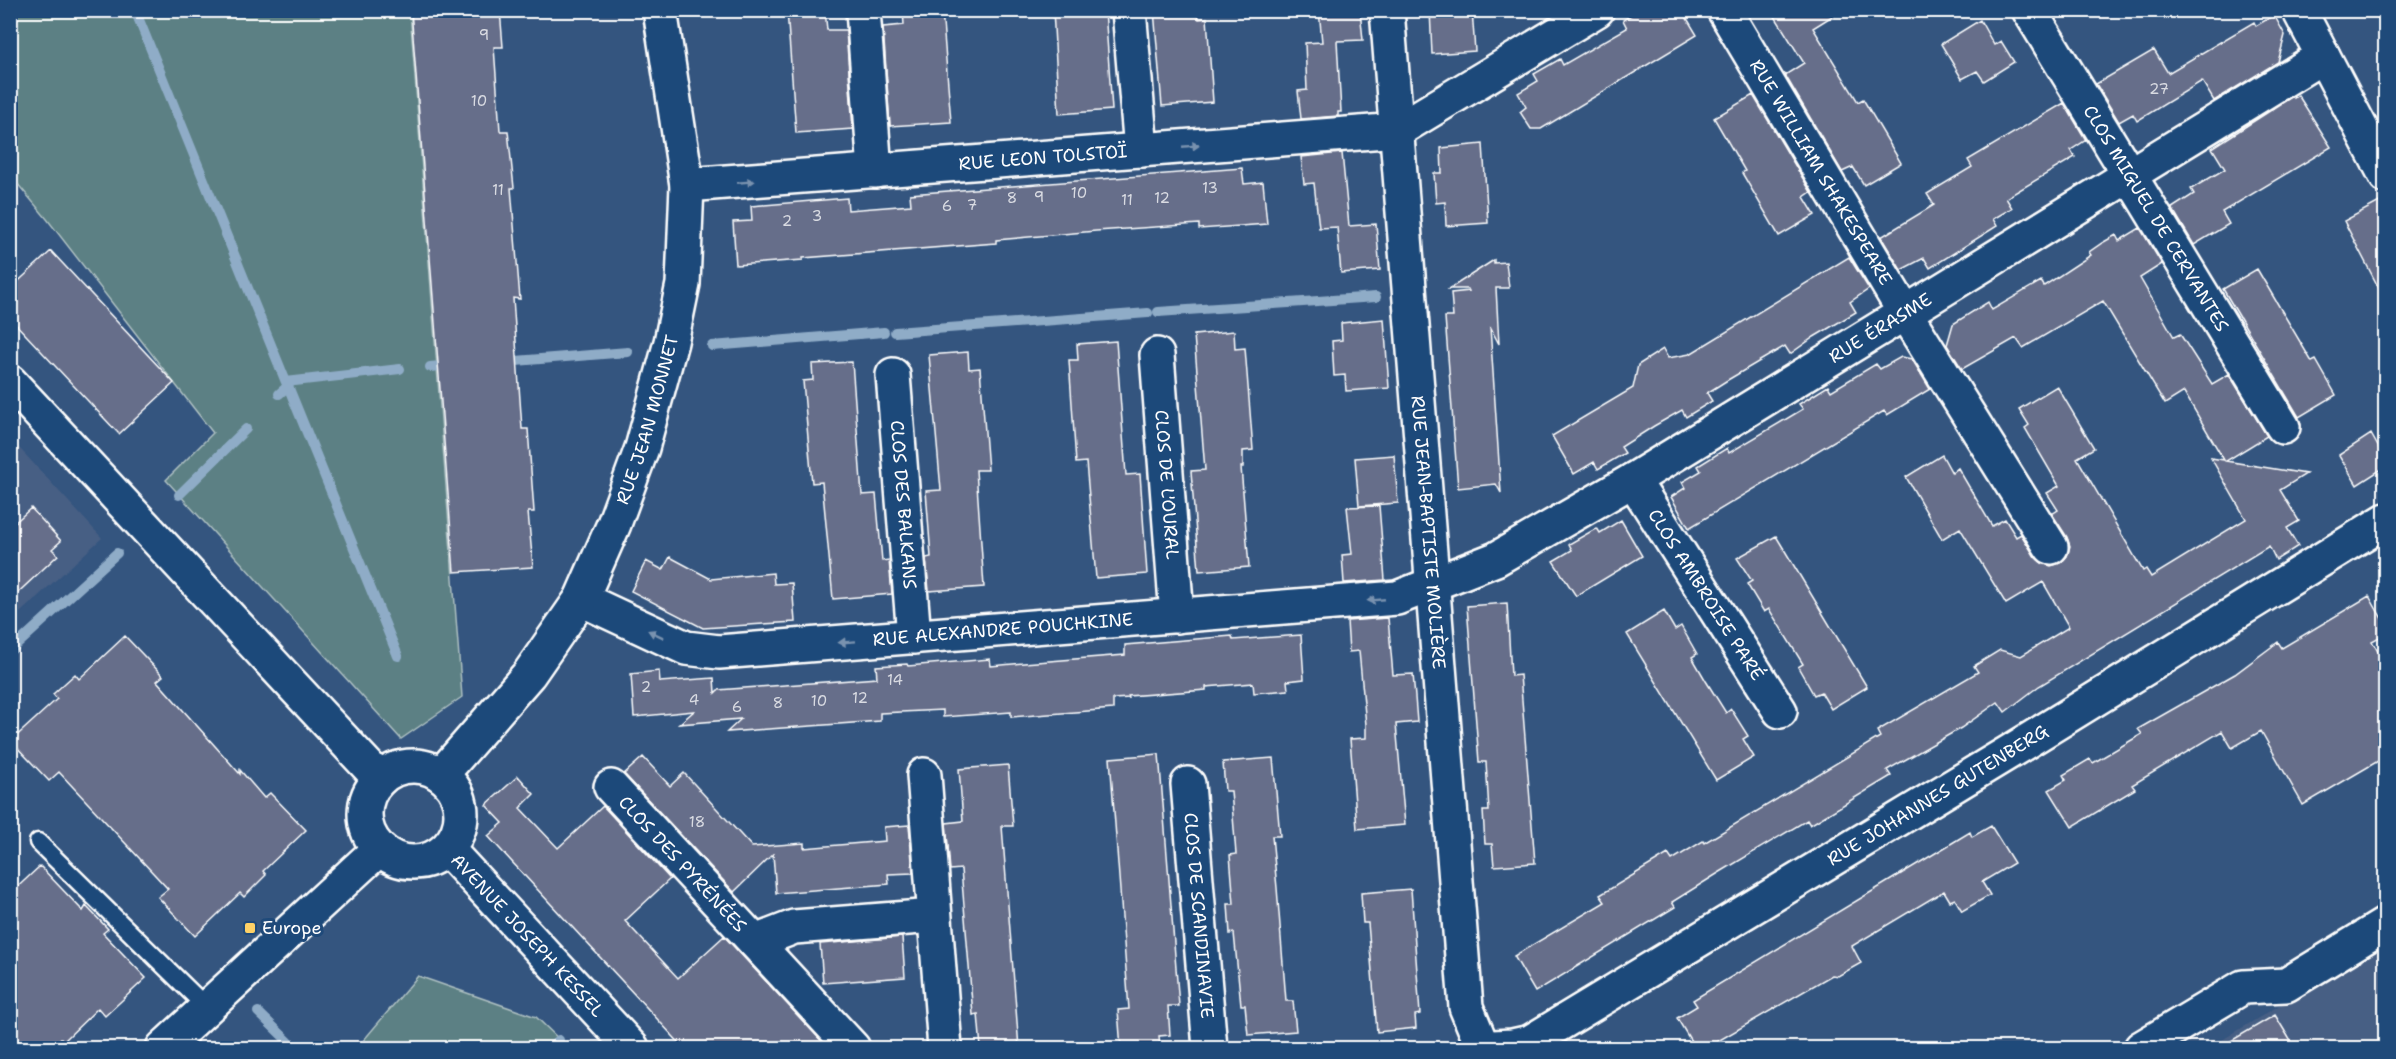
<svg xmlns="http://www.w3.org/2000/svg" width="2396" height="1059" viewBox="0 0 2396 1059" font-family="'Shantell Sans',sans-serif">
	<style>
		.built { fill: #475f84 }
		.green { fill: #5c8084; stroke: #aec0c2; stroke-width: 1.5 }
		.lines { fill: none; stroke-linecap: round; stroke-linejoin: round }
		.stream { stroke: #8facc7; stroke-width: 10 }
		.building { fill: #666e8a; stroke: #fff; stroke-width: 1.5 }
		.lane-casing { stroke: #fff; stroke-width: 21 }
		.street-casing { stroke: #fff; stroke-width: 38 }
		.secondary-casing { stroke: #fff; stroke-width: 38 }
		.lane { stroke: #1f4a7a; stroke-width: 16 }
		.street { stroke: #1f4a7a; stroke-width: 33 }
		.secondary { stroke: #1f4a7a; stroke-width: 33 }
		.oneway { fill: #7992af }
		.poi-dot { fill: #ffd166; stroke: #1f4a7a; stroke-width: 2 }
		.labels { text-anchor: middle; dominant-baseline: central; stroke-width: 6; stroke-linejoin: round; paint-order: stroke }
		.number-label { font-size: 15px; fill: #d9dbe2 }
		.street-label { font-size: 18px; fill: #fff; stroke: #1f4a7a }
		.poi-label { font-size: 18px; fill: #fff; stroke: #1f4a7a; text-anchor: start }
	</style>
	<rect width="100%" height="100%" fill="#34557f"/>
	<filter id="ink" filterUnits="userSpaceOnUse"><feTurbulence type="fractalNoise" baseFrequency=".0167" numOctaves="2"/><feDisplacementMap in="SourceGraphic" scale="12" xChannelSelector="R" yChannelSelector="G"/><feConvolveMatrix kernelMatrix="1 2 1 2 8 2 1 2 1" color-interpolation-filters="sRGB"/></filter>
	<g filter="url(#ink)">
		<path class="built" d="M11,439l91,99 -91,83z
			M2385,941v107h-176z"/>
		<path class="green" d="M10,11h400l52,686 -61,42 -235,-259 47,-47 -166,-214 -36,-43z
			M418,976l118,41 32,31h-211z"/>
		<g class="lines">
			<path class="stream" d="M135,10l151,372 2,4 -9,8
				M1158,312l218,-15
				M895,332l253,-19
				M712,346l172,-14
				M503,362l125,-10
				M430,367l22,-2
				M286,382l114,-13
				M288,386l110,270
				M179,495l67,-66
				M10,651l107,-98
				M258,1012l37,36
				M551,1048l8,-8"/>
		</g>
		<path class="building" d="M411,10h89l3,37h-9l6,84h8l6,57h-3l9,111 -7,-1 9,131h6l6,83h-6l5,55 -79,5z
			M787,10h38l2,20h19l7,99 -57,4z
			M903,10h39l9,112 -61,4 -7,-99 21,-2z
			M1053,10h52l7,100 -53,4z
			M1154,10h44l1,9 8,-1 6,84 -51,4z
			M1319,10h41l3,30 -26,1 4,71h-3v4l-37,3 -3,-28 9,-1 -2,-47 17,-1z
			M1430,10h42l3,41 -43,3z
			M1639,10h43l15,25 -156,94h-10l-11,-17 6,-5 -8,-14 20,-12 -4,-7 26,-15 3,6 64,-37 -4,-8z
			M1771,10h71l-29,18 45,74 5,-3 38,64 -37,22 -11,-18 -11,5 -57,-97 19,-12z
			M2274,15l11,20 -7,27 -64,39 -12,-20 -65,40 -4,-7 -14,8 -23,-38 58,-34 14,23 86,-51 2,4z
			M1980,20l14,25 7,-4 13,21 -30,19 -7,-10 -15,8 -21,-35z
			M1753,95l58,97 -7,5 11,18 -36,21 -37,-63 3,-2 -31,-53z
			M2298,95l33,52 -109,65 7,12 -35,21 -22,-37 22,-14 -3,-5 34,-20 -13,-21 81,-52 1,2z
			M2064,103l22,37 -15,10 4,7 -69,41 6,10 -19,11 4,7 -67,42 -6,-10 -23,12 -20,-33 53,-32 -7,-11 45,-27 -4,-7z
			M1483,144l5,79 -42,3 -1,-24 -9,1 -1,-14 -1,-16h8l-1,-25z
			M1342,153l7,73 27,-2 4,46 -39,3 -4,-46 -18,1 -5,-45 -10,1 -3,-27z
			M1242,168l2,16 19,-2 4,42 -68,5v-5l-103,7 -100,9v3l-193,15v2l-67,5 -3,-43 19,-1 -1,-15 96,-8 1,12 63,-5 -1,-11z
			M2385,199v101l-41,-79z
			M2140,228l22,36 -22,14 34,59 6,-3 32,50 17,-10 38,62 -41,25 80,13 -26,16 19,31 -12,7 11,18 -22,14 -7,-14 -230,140 -34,26 -7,-10 -37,26 -74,42 4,6 -81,49 -3,-5 -90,54 -45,28 3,5 -140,85 -21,-36 91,-54 -5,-7 68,-41 4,6 31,-19 1,2 176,-106 -3,-6 101,-59 -4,-6 26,-16 21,6 48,-29 -26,-45 -37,22 -46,-76 -18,11 -36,-62 36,-22 10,18 6,-5 34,58 13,-7 11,18 5,-3 14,23 7,6 9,3 9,-3 7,-7 3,-10 -3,-9 -15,-23 6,-4 -11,-17 12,-7 -34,-58 4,-3 -10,-16 38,-23 37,62 -17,10 66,113 3,-2 5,8 95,-58 -35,-61 13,2 -40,-68 -19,12 -62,-103 -80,47 -7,-10 -54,31 -15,-24 6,-21 35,-22 4,8 49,-29 3,5 47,-31 -2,-3 13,-9 14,-8 3,6z
			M51,251l123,132 -55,51 -109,-116v-29z
			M1849,257l20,32 -19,13 6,10 -42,25 -24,17 -5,-8 -59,35 -19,12 5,8 -26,16 -4,-7 -28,16 -33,21 4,6 -27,16 -4,-7 -20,12 -22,-38 81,-48 5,-23 25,-16 5,9 22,-4z
			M1494,260v3l12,-1 3,26h-13l3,56 -9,-17 11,166 -5,-9 -38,4 -13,-171h8l-2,-24 18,-2 -1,-2h-19z
			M2257,269l55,93 4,-2 20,35 -37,22 -76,-128z
			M1384,319l5,69 -43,3 -1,-16 -11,1 -2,-35 10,-1 -1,-17z
			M1234,331l1,18 10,-1 8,102 -10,1v16h-2l8,100 -50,4 -8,-100 14,-1 -11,-135z
			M1116,341l10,134 14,-1 7,100 -51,4 -10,-116 -10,1 -7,-103h9l-1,-16z
			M968,352l1,17 11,-1 8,102h-12l8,117 -55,4 -3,-33 5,-1 -5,-66 15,-1 -12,-135z
			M1901,357l11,2 18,30 -43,26 -3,-4 -195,117 -18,-31 14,-9 -3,-6 19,-11 -3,-5 29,-18 2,5 74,-44 -4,-5 29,-18 3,5 45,-27 4,5z
			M852,362l10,133 14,-1 6,67 7,-1 3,34 -59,5 -11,-117 -10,1 -9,-102 10,-1 -1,-16z
			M2371,434l14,25v8l-28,18 -18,-30z
			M1394,455l4,48 -39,3 -4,-48z
			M1379,506l6,74 -41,3 -2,-28 10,-1 -5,-47z
			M31,508l30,33 -9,8 6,6 -48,45v-73z
			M1621,520l21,36 -66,40 -23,-35 19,-11 -3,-6 28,-16 3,5z
			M1776,536l91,151 -36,22 -10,-17 -7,3 -16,-28 5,-3 -34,-55 -5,3 -17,-28 5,-3 -15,-23z
			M670,557l41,22 62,-6 1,11 18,-1 3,39 -92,6 -72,-37 15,-30 17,9z
			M2369,596l16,28v10l-13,7 13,23v93l-82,48 -42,-74 -29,17 -10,-17 -90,54 3,4 -63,38 -23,-37 17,-10 -3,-5 27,-16 3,4 49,-29 -4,-5 97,-55 43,-32 4,6z
			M1507,603l4,73 9,-1 15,188 -41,3 -2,-22h-7l-2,-33h6l-3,-49h-7l-12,-156z
			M1664,611l11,19 6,-4 16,28 -5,3 14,24 20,32 5,-4 17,27 -5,3 11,18 -38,23 -89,-146z
			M1388,618l5,57 20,-1 2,23 2,25 -21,2 9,101 -48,4 -7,-90 16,-1v-13l-7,-74 -10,1 -2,-31z
			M1301,635l3,44 -17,2 1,9 -34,3 -1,-10 -47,4v3l-78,6 1,2 -16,1v10l-102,8v-5l-68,5v-7l-63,3v8l-153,11 14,-13 -62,5 15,-13 -60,6 -3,-43 28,-3 1,11 54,-4 1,15 3,-3 159,-12 -1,-12 31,-2 1,2 82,-7 1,7 33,-3 101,-8v-10l107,-9 1,4z
			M125,636l38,40 -6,5 83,93v-4l24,28 6,-5 36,37 -43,41 3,4 -22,22 -4,-4 -45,43 -37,-39 10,-8 -109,-117 -10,9 -38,-40 46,-42 -4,-5 22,-20 4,5z
			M1159,754l20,252h-11l2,29 -11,1 1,12h-39l-3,-38 11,-1 -19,-251z
			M643,757l27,29 14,-13 68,74 52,-4v5l81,-7 -1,-14 25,-2 4,48 -25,1 1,10 -113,9 -3,-39 -39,38 -110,-118z
			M1273,758l7,78h-8l5,52 9,113h7l3,30 -48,4 -3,-30h-4l-7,-72 -4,1 -2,-30h6l-4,-49 6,-1 -5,-63h-6l-2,-29z
			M1008,765l5,61h-11l17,222h-38l-3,-34 -5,1 -12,-146 -11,1 -4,-47 17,-2 -4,-52z
			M518,776l16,18 -14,14 38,40 45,-42 67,73 -45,42 53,57 46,-42 104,112h-144l-196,-212 15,-13 -17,-18z
			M1991,826l23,37 -32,19 8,13 -28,16 -7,-12 -5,2 -6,-10 -92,55 9,17 -23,13 -6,-1 -126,73h-11l-18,-30 20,-12 -4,-6 264,-160 13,-8 2,5z
			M40,866l43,45 3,-5 22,23 -5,4 43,45 -41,38 -7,-8 -34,33 -3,-3 -12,10h-39v-154z
			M1411,889l9,125 -5,1 1,13 -39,4 -9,-109h-5l-2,-30z
			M902,937l3,40 -82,6 -3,-39z
			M2275,1015l20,33h-76z"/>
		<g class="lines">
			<g class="lane-casing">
				<path id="lane" d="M38,842l169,166"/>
			</g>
			<g class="street-casing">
				<g id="street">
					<path d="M863,10l12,161"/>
					<path d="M1129,10l12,140"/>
					<path id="s1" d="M1387,10l79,997 17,41"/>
					<path id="s2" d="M1724,10l181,303 146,234"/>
					<path id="s3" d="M2029,10l254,417"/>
					<path d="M2299,10l87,166"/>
					<path id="s4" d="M687,185l711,-55 199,-120"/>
					<path id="s5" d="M1157,355l20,261"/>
					<path id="s6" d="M893,375l21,262"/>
					<path id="s7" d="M1633,480l147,231"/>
					<path id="s8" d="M581,599l105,49 33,4 678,-54 99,-39 137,-79 690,-424"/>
					<path id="s9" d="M441,775l88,-101 52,-75 33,-75 28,-76 29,-106 12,-58 4,-99 -27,-175"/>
					<path d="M924,775l21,273"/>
					<path id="s10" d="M1188,784l22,264"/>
					<path id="s11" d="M611,787l242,261"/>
					<path d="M755,942l39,-15 140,-11"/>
					<path d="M163,1048l216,-199"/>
					<path id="s12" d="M1475,1048l37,-2 18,-4 481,-291 375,-231"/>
					<path d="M2141,1048l102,-61 43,-2 100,-61"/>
				</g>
			</g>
			<g class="secondary-casing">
				<g id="secondary">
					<path d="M10,382l370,397"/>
					<circle cx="413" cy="814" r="48"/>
					<path id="s13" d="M447,849l185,199"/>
				</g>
			</g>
			<use href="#lane" class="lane"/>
			<use href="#street" class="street"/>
			<use href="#secondary" class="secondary"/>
		</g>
		<defs><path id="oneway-solid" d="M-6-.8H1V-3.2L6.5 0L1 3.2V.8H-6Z" transform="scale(1.5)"/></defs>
		<g class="oneway">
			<use href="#oneway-solid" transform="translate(1191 146) rotate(-5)"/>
			<use href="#oneway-solid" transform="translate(746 182) rotate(-5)"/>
			<use href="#oneway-solid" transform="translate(1376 600) rotate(175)"/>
			<use href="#oneway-solid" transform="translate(656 634) rotate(-155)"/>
			<use href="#oneway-solid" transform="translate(847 642) rotate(176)"/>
		</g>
	</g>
	<rect class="poi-dot" x="244" y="922" width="12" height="12" rx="3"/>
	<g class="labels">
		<g class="number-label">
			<text x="484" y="35">9</text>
			<text x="2159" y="89">27</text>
			<text x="479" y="101">10</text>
			<text x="1210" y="188">13</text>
			<text x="498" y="190">11</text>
			<text x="1079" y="193">10</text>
			<text x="1039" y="197">9</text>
			<text x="1012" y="198">8</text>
			<text x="1162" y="198">12</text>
			<text x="1127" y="200">11</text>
			<text x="972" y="205">7</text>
			<text x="947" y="206">6</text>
			<text x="817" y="216">3</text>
			<text x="787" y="221">2</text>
			<text x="895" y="680">14</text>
			<text x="646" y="687">2</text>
			<text x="860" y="698">12</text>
			<text x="694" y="700">4</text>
			<text x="819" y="701">10</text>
			<text x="778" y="703">8</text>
			<text x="737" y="707">6</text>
			<text x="697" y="822">18</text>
		</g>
		<g class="street-label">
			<text stroke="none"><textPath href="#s4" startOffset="357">RUE LEON TOLSTOÏ</textPath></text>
			<text stroke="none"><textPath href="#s2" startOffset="189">RUE WILLIAM SHAKESPEARE</textPath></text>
			<text stroke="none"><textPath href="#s3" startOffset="244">CLOS MIGUEL DE CERVANTES</textPath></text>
			<text stroke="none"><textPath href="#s8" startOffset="1384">RUE ÉRASME</textPath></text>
			<text stroke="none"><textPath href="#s9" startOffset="417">RUE JEAN MONNET</textPath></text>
			<text stroke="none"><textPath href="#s5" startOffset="130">CLOS DE L'OURAL</textPath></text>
			<text stroke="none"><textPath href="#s6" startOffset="130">CLOS DES BALKANS</textPath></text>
			<text stroke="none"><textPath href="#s1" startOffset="524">RUE JEAN-BAPTISTE MOLIÈRE</textPath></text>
			<text stroke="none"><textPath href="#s7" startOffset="136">CLOS AMBROISE PARÉ</textPath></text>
			<text stroke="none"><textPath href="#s8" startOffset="434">RUE ALEXANDRE POUCHKINE</textPath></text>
			<text stroke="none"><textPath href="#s12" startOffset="532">RUE JOHANNES GUTENBERG</textPath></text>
			<text stroke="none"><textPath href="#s11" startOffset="105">CLOS DES PYRÉNÉES</textPath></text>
			<text stroke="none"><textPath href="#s10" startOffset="132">CLOS DE SCANDINAVIE</textPath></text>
			<text stroke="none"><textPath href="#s13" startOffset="118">AVENUE JOSEPH KESSEL</textPath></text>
		</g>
		<g class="poi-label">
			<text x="262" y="928">Europe</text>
		</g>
	</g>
	<rect width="2396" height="1059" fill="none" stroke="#1f4a7a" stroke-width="36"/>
	<rect x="18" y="18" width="2360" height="1023" fill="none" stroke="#fff" stroke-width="2" filter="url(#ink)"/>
</svg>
